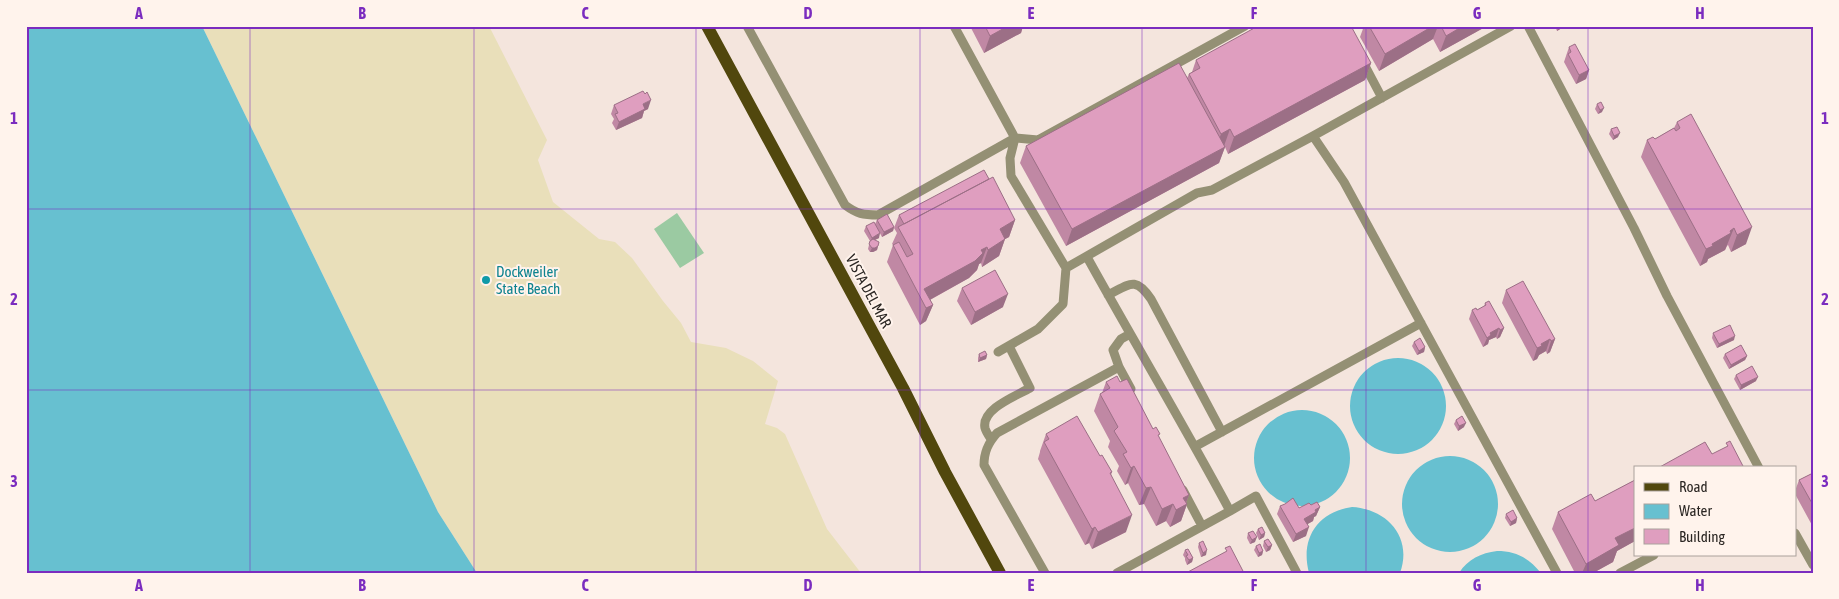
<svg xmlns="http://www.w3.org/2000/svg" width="1839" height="599" viewBox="0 0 1839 599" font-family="'Asap Condensed',sans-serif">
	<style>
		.green { fill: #9bcaa2 }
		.sand { fill: #e9dfba }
		.water { fill: #67c0d0 }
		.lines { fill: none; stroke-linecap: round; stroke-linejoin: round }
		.service { stroke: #949074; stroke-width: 9 }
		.primary { stroke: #51470d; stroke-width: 12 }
		.wall { fill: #c088a4 }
		.shaded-wall { fill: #9c6f86 }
		.building { fill: #df9ebf; stroke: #9c6f86 }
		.grid { fill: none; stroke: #7b2cbf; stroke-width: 1; stroke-opacity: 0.55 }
		.culture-dot { fill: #0f9aa8; stroke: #fff3ec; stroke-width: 2 }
		.labels { text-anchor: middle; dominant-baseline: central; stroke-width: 4; stroke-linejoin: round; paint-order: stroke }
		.culture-label { font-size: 15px; fill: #0d838f; stroke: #fff3ec; text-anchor: start }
		.street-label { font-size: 15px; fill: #2b2623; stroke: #fff3ec }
		.neatline { fill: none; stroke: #7b2cbf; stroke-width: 2 }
		.grid-label { font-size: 16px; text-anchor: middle; font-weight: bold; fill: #7b2cbf }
	</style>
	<rect width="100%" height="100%" fill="#f4e5dd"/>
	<path class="green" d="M677,213l27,40 -24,15 -26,-39z"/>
	<path class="sand" d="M202,26h287l58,114 -9,20 15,42 46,37 16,3 17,16 31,43 18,22 10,19 35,6 27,13 25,20 -13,43 12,4 8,6 42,95 34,44h-384l-39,-61z"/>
	<path class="water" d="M26,26h176l236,486 39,61h-451z
		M1350 406a48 48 0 1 1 96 0a48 48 0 1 1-96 0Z
		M1254 458a48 48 0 1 1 96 0a48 48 0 1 1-96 0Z
		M1402 504a48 48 0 1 1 96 0a48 48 0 1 1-96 0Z
		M1352,507c35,2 61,30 48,66h-91c-9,-34 8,-61 43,-66z
		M1497,551c19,0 32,7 44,22h-82c9,-14 22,-20 38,-22z"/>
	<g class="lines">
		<path class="service" d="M747,26l98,179c12,9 18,10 33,10l137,-77 23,2 207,-114
			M954,26l61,112 -5,20 1,18 55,92 -3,36 -25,25 -40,23
			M1528,26l106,202 33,68 92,172
			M1363,62l19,36
			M1313,136l31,46 213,391
			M1087,257c47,85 97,168 143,254l-113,62
			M1066,268l131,-75 15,-3 101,-54 198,-110
			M1108,295c22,-11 27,-19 43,4l71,133
			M1119,367l12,22
			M991,439c-2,-3 -5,-7 -6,-11 -4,-19 31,-32 45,-40l-21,-42
			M1196,446l225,-123
			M1183,490l19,36
			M1230,511l26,-15 41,77
			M1795,533l18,32
			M1045,573l-61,-108c0,-13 4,-22 13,-32l122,-66 -6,-17 8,-11 9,-5
			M1620,573l34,-18"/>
		<path class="primary" d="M707,26l196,362 42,84 55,101"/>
	</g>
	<path class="wall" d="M970,26h53l-2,7 -37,20z
		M1364,26h123l-47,26 -7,-13 -54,32 -19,-34z
		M1555,26h10l-8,5z
		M1569,47l20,23 -3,9 -10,5 -12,-22z
		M1196,60l175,3 -6,17 -137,74 -3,-7 -6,16 -153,83 -46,-83 6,-17 161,-68 2,-4 3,-2z
		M1597,104l5,8 -4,2 -3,-5z
		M614,105l34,4 -4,2 -2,7 -26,12 -4,-7 2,-4 -3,-5z
		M1677,122l69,122 -15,8 -3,-7 -1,1 -2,4 -17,9 -1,3 -7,4 -59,-109 6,-17 8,-1 19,-11z
		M1611,129l7,8 -5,3 -4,-6z
		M989,179l26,41 -6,17 -4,2 -6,17 -17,11 -1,-4 -2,1 -2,6 -8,8 -39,22 3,5 -7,16 -6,4 -33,-63 6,-17 -1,-1 5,-11 -3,-5 5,-13z
		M877,220l17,7 -1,4 -11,6 -6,-11 3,12 -4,2 3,6 -1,4 -4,2h-3l-2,-3 2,-8 -6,-10 2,-5 9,-2z
		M962,288l41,19 -32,18 -14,-24z
		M1506,290l49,49 -5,13 -3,2 -1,-3 -7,4 -2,4 -4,2 -31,-58z
		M1485,303l19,25 -4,9 -3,2 -1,-2 -7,3 -1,4 -5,3 -14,-28 3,-9h5l7,-3z
		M1713,333l21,7 -17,8 -5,-10z
		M1414,342l11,5 -1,5 -7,3 -5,-9z
		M979,354l8,1 -1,4 -8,3v-4z
		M1725,354l22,2 -2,4 -16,9 -6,-11z
		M1736,375l20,6 -16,9 -6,-11z
		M1106,382h14l33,47 36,66 -3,8 1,1 -6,17 -11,6 -4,-6 -10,5 -12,-22 -5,1 -11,-22 -3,2 -8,-14 2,-5 -11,-19 2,-6 -16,-30 6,-17 2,-1z
		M1456,420l8,7 -6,4 -4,-7z
		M1046,434l54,22 12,16 -1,3 15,57 -34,17 -3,-6 -4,2 -47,-86 2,-7v-1z
		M1813,473v54l-18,-33v-3l4,-11z
		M1635,480v61l-18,10 -4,11 -20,11h-18l-23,-44 6,-17 37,-11z
		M1311,505l9,2 -4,9 -2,1 -1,4 -6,3 -1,12 -13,6 -16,-28 3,-8 19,2z
		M1506,514l11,4 -1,5 -6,3 -5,-8z
		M1258,529l7,4 -1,4 -5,3 -3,-7z
		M1248,533l7,9 -5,2 -3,-6z
		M1264,541l8,4 -2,5 -4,2 -3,-6z
		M1199,543l7,12 -5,2 -3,-10z
		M1256,546l7,5 -1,4 -4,2 -4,-7z
		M1185,550l8,8 -1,4 -5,3 -2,-5v-2l-2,-3z"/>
	<path class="shaded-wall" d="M1008,26h15l-2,7 -37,20 6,-17z
		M1433,26h5l-5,13 -54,32 6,-17z
		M1463,26h24l-47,26 6,-16z
		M1559,26h6l-8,5z
		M1371,63l-6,17 -137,74 6,-17z
		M1589,70l-3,9 -10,5 3,-9z
		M651,100l-3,9 -4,2 -2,7 -26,12 3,-8 24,-18z
		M1604,108l-2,4 -4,2 2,-4z
		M1230,129l-6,17 -9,4 6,-16z
		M1620,133l-2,4 -5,3 1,-4z
		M1225,147l-6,16 -153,83 6,-17z
		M1015,220l-6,17 -15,8 6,-16z
		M894,227l-1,4 -11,6 2,-5z
		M1752,227l-6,17 -15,8 6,-17z
		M1734,228l-9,22 -17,9 -1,3 -7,4 6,-17 6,-5z
		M880,233l-1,5 -9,4 2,-4z
		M1005,239l-6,17 -17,11 6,-17z
		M878,246l-1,4 -4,2h-3l2,-4z
		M987,247l-6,16 -2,1 -2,6 -8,8 -45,25v-14l57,-39z
		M1008,294l-5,13 -32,18 4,-13z
		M933,305l-7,16 -6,4 6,-17z
		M1499,328l-3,9 -7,3 -1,4 -5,3 4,-9 3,-5z
		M1504,328l-4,9 -3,2 3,-9z
		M1735,336l-1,4 -17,8 2,-4z
		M1550,339l-4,12 -7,4 -2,4 -4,2 4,-13 4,-4z
		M1555,339l-5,13 -3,2 4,-13z
		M1425,347l-1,5 -7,3 2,-4z
		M987,355l-1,4 -8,3 2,-4z
		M1747,356l-2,4 -16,9 2,-4z
		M1758,377l-2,4 -16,9 1,-5z
		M1466,423l-2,4 -6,4 1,-5z
		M1134,466l-6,17 -3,2 6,-17z
		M1151,487l-7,17 -5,1 7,-17z
		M1189,495l-4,10 2,-1 -6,17 -11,6 6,-17 7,-12z
		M1173,504l-7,17 -10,5 6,-17z
		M1320,507l-4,9 -2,1 -1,4 -12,7 3,-9 11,-9z
		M1132,515l-6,17 -34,17 6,-17z
		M1517,518l-1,5 -6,3 1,-4z
		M1095,527l-6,16 -4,2 7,-16z
		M1309,527l-3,9 -13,6 3,-8z
		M1635,528v13l-18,10 -4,11 -20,11h-11l4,-9 29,-26z
		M1265,533l-1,4 -5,3 2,-5z
		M1257,537l-2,5 -5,2 2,-4z
		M1272,545l-2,5 -4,2 2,-5z
		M1207,550l-1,5 -5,2 2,-4z
		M1263,551l-1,4 -4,2 1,-4z
		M1193,558l-1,4 -5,3 2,-5z"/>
	<path class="building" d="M985,26h23l-18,10z
		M1258,26h93l20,37 -137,74 -4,-8 -9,5 -32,-60 11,-6 -4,-8z
		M1369,26h64l-48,28z
		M1441,26h22l-17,10z
		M1575,44l14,26 -10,5 -11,-21 3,-2 -2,-5z
		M1179,63l46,84 -153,82 -46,-83z
		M643,91l2,3 2,-2 4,8 -8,4 2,5 -26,13 -4,-8 3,-1 -4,-8z
		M1601,102l3,6 -4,2 -3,-6z
		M1691,114l61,113 -15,8 -3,-7 -4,3 1,2 -19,11 1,2 -7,3 -59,-109 6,-3 2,2 19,-11 2,3 4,-3 -3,-6z
		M1617,127l3,6 -6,3 -3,-7z
		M984,170l5,9 -85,45 -5,-9z
		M993,177l22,43 -15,9 5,10 -17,11 -1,-3 -6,3 2,3 -8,8 -51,28 9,16 -7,3 -33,-63 6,-3 8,15 6,-3 -15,-27z
		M887,214l7,13 -10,5 -7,-12z
		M874,222l6,11 -8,5 -6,-12z
		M873,239l6,3 -1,4 -3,2h-3l-3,-4 1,-3z
		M995,270l13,24 -33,18 -13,-24z
		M1523,281l32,58 -4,2 -1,-2 -9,5 1,2 -5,2 -31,-58z
		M1489,301l15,27 -4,2 -1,-2 -9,5 1,2 -4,3 -15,-28 4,-2 1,2 9,-5 -1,-2z
		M1730,325l5,11 -16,8 -6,-11z
		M1420,338l5,9 -6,4 -5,-9z
		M1741,345l6,11 -16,9 -6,-11z
		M985,351l2,4 -7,3 -1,-4z
		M1752,366l6,11 -17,8 -5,-10z
		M1117,376l3,6 7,-3 26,50 3,-2 4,7 -2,1 31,60 -6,3 4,6 -11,6 -3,-6 -11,5 -11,-22 -5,1 -12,-22 -3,2 -8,-14 4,-2 -13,-21 4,-4 -18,-33 10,-6 -4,-6z
		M1077,416l23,40 2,-1 10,17 -2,1 22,42 -34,17 -3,-5 -3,2 -48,-87 5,-3 -3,-5z
		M1462,416l4,7 -7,3 -3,-6z
		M1730,441l14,27h-86l47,-26 7,12 16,-8 -2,-3z
		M1813,473v32l-14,-25z
		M1635,480v48l-20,10 4,7 -33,19 -28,-52 33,-18 4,7z
		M1293,498l6,10 10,-5 2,2 6,-3 3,5 -5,3 1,2 -12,7 5,8 -13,7 -16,-28 5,-2z
		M1513,510l4,8 -6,4 -5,-8z
		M1262,527l3,6 -4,2 -3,-6z
		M1253,531l4,6 -5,3 -4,-7z
		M1268,539l4,6 -4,2 -4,-6z
		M1203,541l4,9 -4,3 -4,-10z
		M1260,544l3,7 -4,2 -3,-7z
		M1230,546l14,27h-58l41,-22 -2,-3z
		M1188,549l5,9 -4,2 -3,-4 2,-1 -3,-5z"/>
	<path class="grid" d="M250,26v547M474,26v547M696,26v547M920,26v547M1142,26v547M1366,26v547M1588,26v547M26,209h1787M26,390h1787"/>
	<circle class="culture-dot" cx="486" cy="280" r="5"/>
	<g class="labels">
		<g class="culture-label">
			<text x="496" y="271">Dockweiler<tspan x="496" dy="17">State Beach</tspan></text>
		</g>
		<g class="street-label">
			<text transform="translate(869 291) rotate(62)">VISTA DEL MAR</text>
		</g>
	</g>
	<rect width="1839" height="599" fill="none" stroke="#fff3ec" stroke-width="55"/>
	<rect x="1634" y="466" width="162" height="90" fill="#fff3ec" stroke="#aaa19c"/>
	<rect x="1644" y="483" width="25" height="8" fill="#51470d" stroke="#aaa19c"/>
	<text x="1679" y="492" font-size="15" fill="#2b2623">Road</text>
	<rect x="1644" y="504" width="25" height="15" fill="#67c0d0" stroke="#aaa19c"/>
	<text x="1679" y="516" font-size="15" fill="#2b2623">Water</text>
	<rect x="1644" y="529" width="25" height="15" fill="#df9ebf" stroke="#aaa19c"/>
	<text x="1679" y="542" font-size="15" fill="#2b2623">Building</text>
	<rect x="28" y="28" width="1784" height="544" class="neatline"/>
	<g class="grid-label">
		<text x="139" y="19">A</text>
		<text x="362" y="19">B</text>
		<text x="585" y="19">C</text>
		<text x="808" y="19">D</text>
		<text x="1031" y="19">E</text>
		<text x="1254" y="19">F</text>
		<text x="1477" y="19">G</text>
		<text x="1700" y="19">H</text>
		<text x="14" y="124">1</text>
		<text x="1825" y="124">1</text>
		<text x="14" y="305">2</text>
		<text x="1825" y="305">2</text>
		<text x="14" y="487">3</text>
		<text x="1825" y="487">3</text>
		<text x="139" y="591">A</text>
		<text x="362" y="591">B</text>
		<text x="585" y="591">C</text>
		<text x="808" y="591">D</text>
		<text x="1031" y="591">E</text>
		<text x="1254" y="591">F</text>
		<text x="1477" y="591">G</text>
		<text x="1700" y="591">H</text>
	</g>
</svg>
